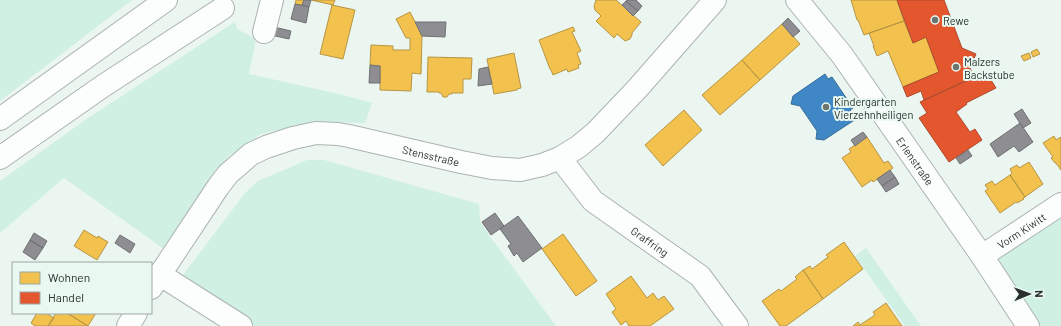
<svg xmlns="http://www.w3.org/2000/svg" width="1061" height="326" viewBox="0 0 1061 326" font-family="Barlow,sans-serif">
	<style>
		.green { fill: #cff0e2 }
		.homes { fill: #f2c14e; stroke: #b69544 }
		.shops { fill: #e4572e; stroke: #ac4b2d }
		.schools { fill: #3f88c5; stroke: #386d97 }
		.industry { fill: #8d8d92; stroke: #6f7173 }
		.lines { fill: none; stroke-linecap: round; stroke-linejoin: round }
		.minor-casing { stroke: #acb3b0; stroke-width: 24 }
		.highway-casing { stroke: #acb3b0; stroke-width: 24 }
		.minor { stroke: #fcfefd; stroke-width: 22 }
		.highway { stroke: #fcfefd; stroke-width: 22 }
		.poi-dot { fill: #6d7571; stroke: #e9f9f2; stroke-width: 1.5 }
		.labels { text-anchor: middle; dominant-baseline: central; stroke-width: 4; stroke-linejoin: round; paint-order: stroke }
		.poi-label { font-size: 11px; fill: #292f2c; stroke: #e9f9f2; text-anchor: start }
		.street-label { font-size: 11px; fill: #292f2c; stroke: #e9f9f2 }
	</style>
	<rect width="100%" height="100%" fill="#ecf6f1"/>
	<path class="green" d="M0,0h132l-132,101z
		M235,22l2,7 19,10 -7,35 94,21 29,8 -7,20 -54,-1 -50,12 -32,22 -24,29 -41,64 -100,-71 -64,55v-52l88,-63z
		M307,160h17l155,44 1,17 9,14 67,91h-302l-20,-17 -54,-30 65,-86 13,-12z
		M1061,216v110h-23l-44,-66z
		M866,248l55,78h-16l-50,-70z"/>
	<path class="homes" d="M296,0h8l-2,5 -7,-1z
		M311,0h24l-2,5z
		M596,0h20l25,22 -9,11v2l-2,4 -5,2 -8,-7 -3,4 -18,-17 5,-5 -6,-6 -1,-4z
		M851,0h46l7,21 -40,14 -6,-15h-1z
		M332,5l23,5 -12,49 -23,-5z
		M410,12l12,23 -1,39 -9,-1 -1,18 -31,-1v-24l-10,-1 1,-20 22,1v4h17v-12h-4l-10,-19z
		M904,21l9,22 13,-6 13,35 -36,15 -15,-36 -11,5 -4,-10h1l-5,-13z
		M782,24l18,20 -40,36 -18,-20z
		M573,27l2,4 -3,1 9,19 -4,2 4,11 -3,1 1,3 -11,4 -1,-3 -14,6 -2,-5 -1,-1 -11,-29z
		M1037,49l3,5 -7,3 -2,-5z
		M514,53l7,35 -4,1v1l-23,4 -7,-35z
		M1029,53l2,5 -7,3 -3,-5z
		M428,57l44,1 -1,21h-8v14h-11v1h-3l-2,3h-4l-2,-4h-2v-1h-12z
		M742,60l18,20 -40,35 -18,-20z
		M684,110l18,20 -39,36 -18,-21z
		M1054,136l2,4 5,-3v33l-5,-7h-1l-4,-5 2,-1 -10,-14z
		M867,137l17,26 4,-2 5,7 -20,14 -1,-2 -10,7 -20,-29 9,-6 -2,-3z
		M1029,162l14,22 -18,13 -15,-22 2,-2 -2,-4 7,-4 2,3z
		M1010,175l15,22 -2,1 1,1 -7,4 -1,-1 -16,11 -15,-22 3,-2 -3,-4 7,-4 3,4z
		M84,230l13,8 1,-2 10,6 -11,18 -23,-14z
		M563,234l34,47 -21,15 -34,-47z
		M844,242l19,27 -40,30 -20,-29 7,-4 2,3 16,-12 -2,-2z
		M803,270l20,29 -37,27h-6l-18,-25 17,-12 2,2 16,-12 -2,-2z
		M631,276l16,22 6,-5 5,7 6,-4 10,13 -24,17h-21l-3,-5 -5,4 -9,-13 4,-3 -10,-15z
		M886,303l16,23h-49l5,-4 2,3 15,-10 -2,-3z
		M37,313h9l8,5 -6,8h-13l-4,-3z
		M56,313h11l21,13h-40z
		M67,313h29l-8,13z"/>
	<path class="shops" d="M897,0h47l18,48 14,6 -6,14 4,9 -50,23 -3,-9 -14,6 -4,-10 36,-15 -13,-35 -13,6z
		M986,72l10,16 -30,15 1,1 -11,8 14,20 5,-3 7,11 -33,22 -30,-44 8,-5 -7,-11z"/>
	<path class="schools" d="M825,74l3,5 4,-2 21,31 -3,2 6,9 -32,21 -8,-1 1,-8 -17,-25 -9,-2 2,-8z"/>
	<path class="industry" d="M304,0h7l-2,7 -7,-2z
		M627,0h9l6,6 -4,5 -12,-10z
		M626,1l12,10 -5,5 -11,-11z
		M295,4l14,3 -3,16 -15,-4z
		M788,18l12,13 -7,6 -11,-13z
		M415,22h31l-1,15 -23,-1z
		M274,27l17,4 -2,8 -18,-4z
		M370,65l10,1v17h-11z
		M488,67l4,17 -14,2 1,-17z
		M1022,109l9,14 -8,5 -9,-14z
		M1020,123l13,19 -14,10 -5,-6 -16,11 -8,-13z
		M863,132l4,5 -12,9 -4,-6z
		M968,150l4,6 -12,8 -4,-6z
		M890,170l5,7 -13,9 -5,-7z
		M895,177l4,7 -13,8 -4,-6z
		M495,213l9,13 -13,9 -9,-13z
		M518,216l24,32 -19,14 -6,-9 -3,3 -6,-10 3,-2 -11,-15z
		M34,233l13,8 -4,7 -13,-8z
		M120,235l15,9 -5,9 -15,-10z
		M30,240l13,8 -8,12 -12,-8z"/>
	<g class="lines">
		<g class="minor-casing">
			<g id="minor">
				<path id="s1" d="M797,0l45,55 140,201 46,70"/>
				<path d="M264,32l8,-32"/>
				<path id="s2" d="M560,158l33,43 107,75 37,50"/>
				<path id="s3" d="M982,256l79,-52"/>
				<path d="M159,274l82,52"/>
				<path id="s4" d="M151,288l67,-101 10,-13 23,-20 15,-7 27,-9 23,-5 22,1 11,2 112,26 31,6 28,2 22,-5 18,-7 18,-11 17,-14 42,-44 78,-89"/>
				<path d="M128,326l8,-13"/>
			</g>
		</g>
		<g class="highway-casing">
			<path id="highway" d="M0,119l166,-119
				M0,158l103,-72 120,-78"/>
		</g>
		<use href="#minor" class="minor"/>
		<use href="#highway" class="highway"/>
	</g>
	<g class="poi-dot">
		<circle cx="935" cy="20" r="4"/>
		<circle cx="956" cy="67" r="4"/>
		<circle cx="826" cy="107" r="4"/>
	</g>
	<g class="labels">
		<g class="poi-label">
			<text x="943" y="20">Rewe</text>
			<text x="964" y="61">Malzers<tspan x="964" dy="13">Backstube</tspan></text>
			<text x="834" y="101">Kindergarten<tspan x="834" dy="13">Vierzehnheiligen</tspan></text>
		</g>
		<g class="street-label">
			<text stroke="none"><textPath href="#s4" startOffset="354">Stensstraße</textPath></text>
			<text stroke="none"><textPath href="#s1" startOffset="200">Erlenstraße</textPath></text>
			<text stroke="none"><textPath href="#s3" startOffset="47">Vorm Kiwitt</textPath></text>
			<text stroke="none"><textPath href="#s2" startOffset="124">Graffring</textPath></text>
		</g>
	</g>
	<rect x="12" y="262" width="140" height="52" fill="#e9f9f2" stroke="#9ca8a3"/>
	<rect x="20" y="272" width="20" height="12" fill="#f2c14e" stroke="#9ca8a3"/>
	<text x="48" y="282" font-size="12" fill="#292f2c">Wohnen</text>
	<rect x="20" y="292" width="20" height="12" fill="#e4572e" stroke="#9ca8a3"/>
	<text x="48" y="302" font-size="12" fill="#292f2c">Handel</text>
	<g transform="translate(1029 294) rotate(89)" stroke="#e9f9f2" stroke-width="3" paint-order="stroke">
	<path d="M0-3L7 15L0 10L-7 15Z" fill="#292f2c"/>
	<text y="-6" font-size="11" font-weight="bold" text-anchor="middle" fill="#292f2c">N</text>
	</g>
</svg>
